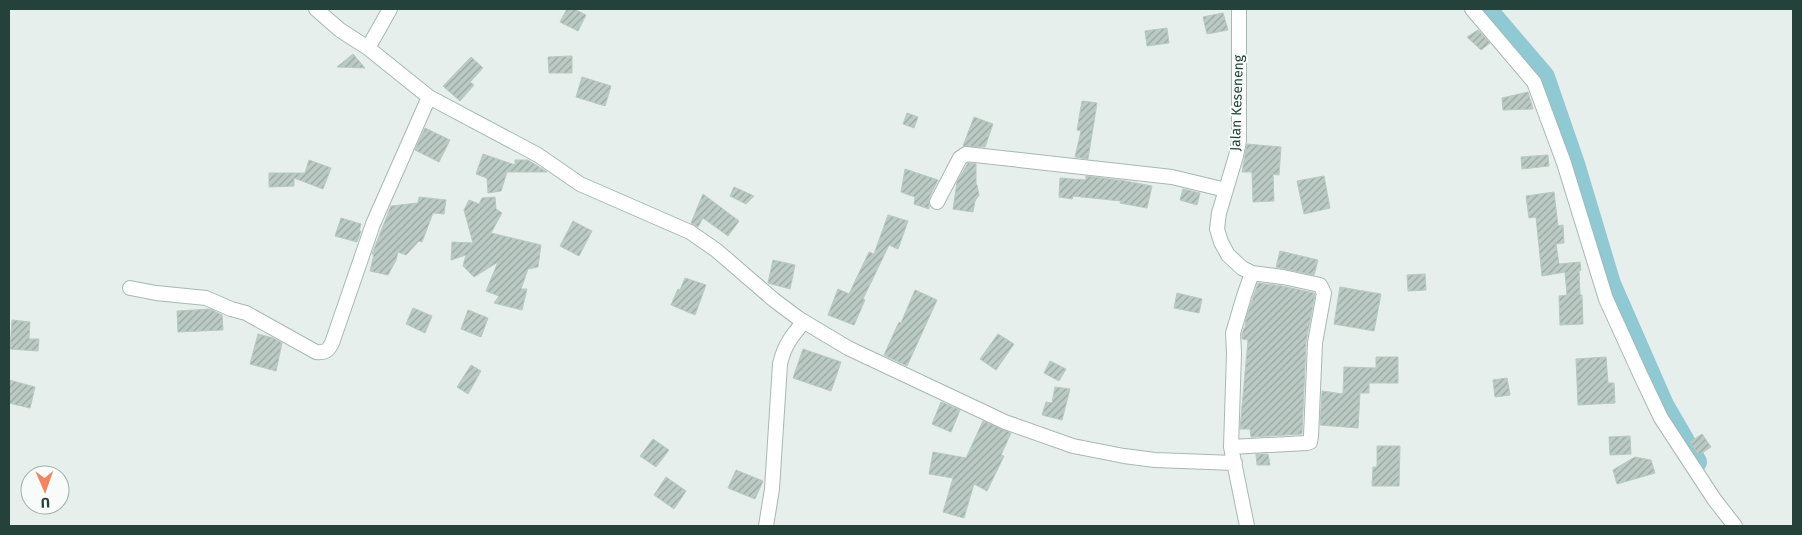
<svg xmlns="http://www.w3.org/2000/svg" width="1802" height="535" viewBox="0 0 1802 535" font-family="'Fira Sans',sans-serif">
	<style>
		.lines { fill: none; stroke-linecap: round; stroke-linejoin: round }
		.river { stroke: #8ec9d4; stroke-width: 22 }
		.building { fill: url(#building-hatch); stroke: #b8c9c2 }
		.minor-casing { stroke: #a8b8b2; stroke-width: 16 }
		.minor { stroke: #fff; stroke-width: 14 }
		.labels { text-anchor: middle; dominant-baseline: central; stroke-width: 4; stroke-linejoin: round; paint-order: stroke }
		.street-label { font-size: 14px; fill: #24423a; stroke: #f7fbf9 }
	</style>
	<defs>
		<pattern id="building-hatch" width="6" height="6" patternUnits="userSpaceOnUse" patternTransform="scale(1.25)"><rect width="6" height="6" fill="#bbcac4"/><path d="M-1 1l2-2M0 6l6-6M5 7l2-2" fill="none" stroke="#98a6a0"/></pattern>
	</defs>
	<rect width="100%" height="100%" fill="#e6efeb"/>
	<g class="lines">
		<path class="river" d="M1486,9l58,68 30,87 36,120 53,121 33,57"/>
	</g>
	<path class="building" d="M567,9h7l12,6 -8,16 -18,-9z
		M1223,13l5,17 -21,4 -4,-17z
		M1167,28l2,15 -22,3 -2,-15z
		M1478,30l12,13 -9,7 -14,-13z
		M353,54l12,14 -28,-1z
		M572,56v17h-23l-1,-16z
		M471,57l12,11 -13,14 4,3 -14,16 -17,-15z
		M582,77l29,9 -6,20 -29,-9z
		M1528,92l5,17 -30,1 -1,-12z
		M1082,101l15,2 -9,56 -13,-2 6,-26 -4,-1z
		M907,113l11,4 -4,11 -11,-4z
		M974,117l19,7 -8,23 -22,-1z
		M425,128l25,12 -11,22 -24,-12z
		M1247,144l34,3 -2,28 -6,-1 1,27 -21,1 -1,-30h-10z
		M483,154l32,11v-5h13l19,12h-40l-6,19 -13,2 -1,-15 -11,-4z
		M1548,155l1,11 -27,3 -1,-12z
		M309,160l22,8 -8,21 -29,-11v8l-25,1v-14h36z
		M968,163l8,1v20l1,1 2,10 -4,6 -2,11 -20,-3 4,-27z
		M905,169l33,11 -9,18v11l-15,-5 1,-7 -14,-5z
		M1086,176l39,5 27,5 -5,22 -27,-5 1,-2 -48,-5 -1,3 -13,-2 1,-19 26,2z
		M1324,176l6,32 -26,6 -7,-33z
		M734,187l20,9 -8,8 -16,-8z
		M1183,189l17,4 -3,12 -17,-5z
		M1554,192l4,34 5,-1 1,18 -8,1 3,20 21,-2 1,8 -2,1 1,24h2l1,29 -23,1 -1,-29 8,-1 -2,-23 -23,4 -6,-59 -7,1 -3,-22z
		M703,194l36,27 -11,15 -25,-18 -5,9 -7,-4z
		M419,197l27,3 -2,14 -11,-1 -11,29 -3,-1 -13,14 -8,-3 -2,8 -8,15 -18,-4 4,-17h-2l19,-48 27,-3z
		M495,197l1,12 6,4 -11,20 50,12 -3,22 -10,2 -7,20h6l-5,21 -28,-7 5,-7 -13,-5 12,-29 -24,15 -11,-11 3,-11 -15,5 1,-18 21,1 -9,-33 5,-10 10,4 3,-6z
		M888,215l20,6 -10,28 -9,-4 -26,54 2,1 -11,25 -26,-10 10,-26 11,5 20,-42 5,2z
		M341,218l20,6 -2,7h2l-4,11 -22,-6z
		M573,221l19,10 -13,25 -19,-10z
		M1280,251l38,9 -4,15 -38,-8z
		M773,260l22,5 -5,24 -22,-6z
		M1425,274l1,16 -18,1 -1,-16z
		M685,278l21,7 -11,30 -24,-10 7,-16 2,1z
		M1258,283l24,3 32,7 1,1 -9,48 -4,92 -51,3 -1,-8h-10l8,-89 -6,-1v-5l2,-6h1l1,-10z
		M1340,287l41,7 -7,37 -40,-7z
		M915,290l22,10 -30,66 -23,-11 15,-33 2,1z
		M1177,293l25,6 -3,14 -25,-5z
		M413,308l19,8 -7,17 -19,-9z
		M210,309l12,6 1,15 -45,2 -1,-21z
		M468,310l20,8 -7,19 -20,-8z
		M12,320l18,2 -1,17h10l-1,12 -28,-2z
		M258,334l15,4 9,5 -6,28 -26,-7z
		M998,334l16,10 -18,26 -16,-11z
		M803,349l38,13 -10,29 -38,-13z
		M1376,357h22v26h-29v10h-9l-2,35 -38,-3 2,-34 21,3 1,-27 32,1z
		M1606,357l2,26h6l1,20 -37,2 -2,-46z
		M1050,361l16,8 -7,12 -15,-8z
		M471,365l10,6 -13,23 -11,-7z
		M1507,378l3,17 -15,2 -2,-17z
		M9,380l26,7 -5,21 -21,-5z
		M1055,387l15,2 -8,31 -20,-5 4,-13 6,1z
		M941,402l19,8 -9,22 -19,-8z
		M983,421l28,12 -10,22 3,1 -17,35 -13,-7 -10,34 -21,-6 10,-34 -24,-4 4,-22 33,6z
		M1702,434l9,13 -12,8 -9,-13z
		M1630,436l1,18 -21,1 -1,-18z
		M653,439l16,11 -13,17 -16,-11z
		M1377,446h23l-1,40h-27l1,-19h4z
		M1256,454h12l2,11h-13z
		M1635,457l16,3 4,13 -38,11 -4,-14z
		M736,470l27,11 -8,18 -27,-11z
		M666,477l20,14 -12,18 -20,-14z"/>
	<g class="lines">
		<g class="minor-casing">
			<path id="minor" d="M316,9l24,21 28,18 61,49 109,58 42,29 110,48 26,18 58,50 24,18 50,30 157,74 68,24 51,10 31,4 80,3
				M1239,9v132l-3,15 -17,57 -2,16 4,13 7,13 14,13 10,5 -8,23 -11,37 1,20 -3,94 16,79
				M1472,9l62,73 30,81 42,136 35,77 20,42 53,81 21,27
				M368,48l22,-39
				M937,202l23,-44 6,-4 206,23 54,13
				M130,288l26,5 50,5 25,11 15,4 70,39c9,1 12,-1 16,-9l41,-119 56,-127
				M1231,447l76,-4 3,-1 1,-6 4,-93 9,-50 -4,-8 -37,-8 -31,-4
				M766,526l6,-37 8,-125c4,-18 12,-29 24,-42"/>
		</g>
		<use href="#minor" class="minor"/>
	</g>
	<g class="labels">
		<g class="street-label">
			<text transform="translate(1237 103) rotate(-88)">Jalan Keseneng</text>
		</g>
	</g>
	<rect width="1802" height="535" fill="none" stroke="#24423a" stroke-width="20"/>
	<g transform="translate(45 490) rotate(178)"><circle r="24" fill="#f7fbf9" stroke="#a3b1ad"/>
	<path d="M0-4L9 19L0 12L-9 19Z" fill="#f4845f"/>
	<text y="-8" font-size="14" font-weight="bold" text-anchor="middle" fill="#24423a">U</text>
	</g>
</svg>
